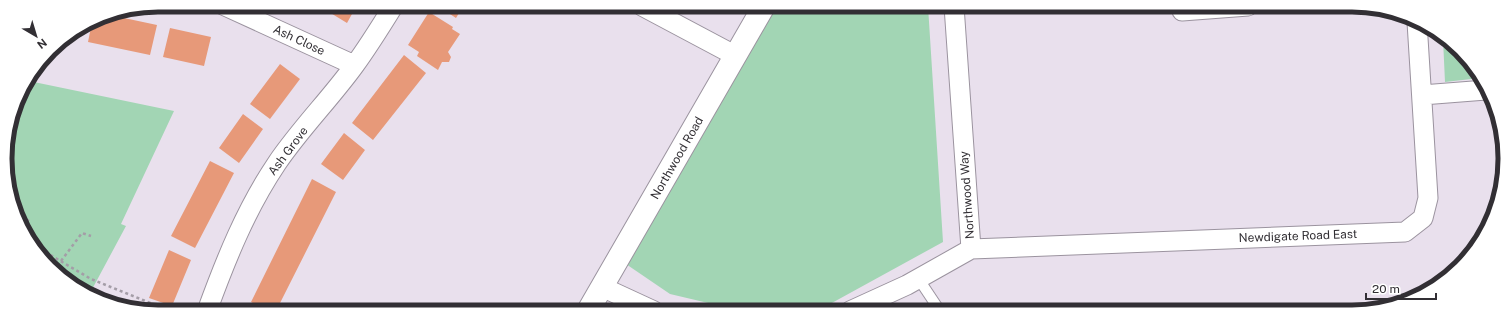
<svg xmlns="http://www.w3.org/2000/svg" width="1510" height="317" viewBox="0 0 1510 317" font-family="'Public Sans',sans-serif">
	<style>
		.green { fill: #a2d5b4 }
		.building { fill: #e79979 }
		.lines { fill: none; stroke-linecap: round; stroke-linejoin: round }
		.service-casing { stroke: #9b939f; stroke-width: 12 }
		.minor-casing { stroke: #9b939f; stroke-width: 21 }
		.tertiary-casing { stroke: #9b939f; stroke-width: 24 }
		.path { stroke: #a49da7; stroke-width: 2.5; stroke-dasharray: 3 3; stroke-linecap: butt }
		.service { stroke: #fff; stroke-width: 10 }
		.minor { stroke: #fff; stroke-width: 19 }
		.tertiary { stroke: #fff; stroke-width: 22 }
		.labels { text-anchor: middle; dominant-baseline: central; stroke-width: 4; stroke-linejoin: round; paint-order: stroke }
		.street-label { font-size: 12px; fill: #322f34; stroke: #fff }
		.rim { fill: none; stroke: #322f34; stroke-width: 5 }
	</style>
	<rect width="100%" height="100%" fill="#e9e0ed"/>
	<path class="green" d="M770,6h158l15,236 -113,62 -88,7 -72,-17 -47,-32z
		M1443,39l30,26 7,13 -35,4z
		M29,81l145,30 -53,113 5,2 -37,69 -46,-35 -30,-52 -4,-30 4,-63 4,-15z"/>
	<path class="building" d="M327,5h30l-10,18 -23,-14z
		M436,5h28l-8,13z
		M429,12l24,15 -1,2 8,5 -12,18 3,5 -2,5h-7l-4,8 -21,-14 2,-4 -11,-7z
		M110,15l47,10 -7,30 -62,-13 4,-20 8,-5z
		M170,28l41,9 -7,29 -41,-9z
		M404,55l22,18 -53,67 -21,-17z
		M280,64l20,15 -30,40 -20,-15z
		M243,114l20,15 -24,34 -20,-15z
		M344,133l21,17 -22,30 -22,-16z
		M210,161l24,12 -39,75 -24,-12z
		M312,179l24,13 -60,119h-8l-17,-9z
		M169,250l22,10 -19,46 -23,-8z"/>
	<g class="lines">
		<g class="service-casing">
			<path id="service" d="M918,278l22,33"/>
		</g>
		<g class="minor-casing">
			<path id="minor" d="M223,5l131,60
				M642,6l94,50
				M1182,11l66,-5
				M1422,95l64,-5
				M971,249l434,-17 18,-14 5,-20 -11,-176
				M602,287l52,24
				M207,311c19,-52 39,-102 70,-148 23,-34 53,-64 77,-97 14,-19 27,-40 40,-61
				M850,311l57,-26 64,-36 -17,-243"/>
		</g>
		<g class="tertiary-casing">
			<path id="tertiary" d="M588,311l176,-305"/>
		</g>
		<path class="path" d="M24,227l6,-10
			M35,246l56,33 79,32
			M61,261l21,-28 9,3"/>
		<use href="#service" class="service"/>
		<use href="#minor" class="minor"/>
		<use href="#tertiary" class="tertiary"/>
	</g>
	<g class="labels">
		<g class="street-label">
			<text transform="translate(299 40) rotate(25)">Ash Close</text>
			<text transform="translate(288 151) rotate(-53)">Ash Grove</text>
			<text transform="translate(677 158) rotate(-60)">Northwood Road</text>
			<text transform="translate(967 195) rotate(-94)">Northwood Way</text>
			<text transform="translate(1298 236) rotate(-2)">Newdigate Road East</text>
		</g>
	</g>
	<path d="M0 0H1510V317H0ZM158 12H1352A146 146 0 0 1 1498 158V159A146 146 0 0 1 1352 305H158A146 146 0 0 1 12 159V158A146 146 0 0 1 158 12Z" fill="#fff" fill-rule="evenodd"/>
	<path class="rim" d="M158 12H1352A146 146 0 0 1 1498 158V159A146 146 0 0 1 1352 305H158A146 146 0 0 1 12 159V158A146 146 0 0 1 158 12Z"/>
	<g transform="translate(36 36) rotate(142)" stroke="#ffffff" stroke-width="3" paint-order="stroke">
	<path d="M0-3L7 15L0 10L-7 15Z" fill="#322f34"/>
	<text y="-6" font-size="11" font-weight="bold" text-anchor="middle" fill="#322f34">N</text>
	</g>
	<path d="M1366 293v6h70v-6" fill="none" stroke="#322f34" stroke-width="2"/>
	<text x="1372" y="293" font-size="12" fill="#322f34" stroke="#ffffff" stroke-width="3" paint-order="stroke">20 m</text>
</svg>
